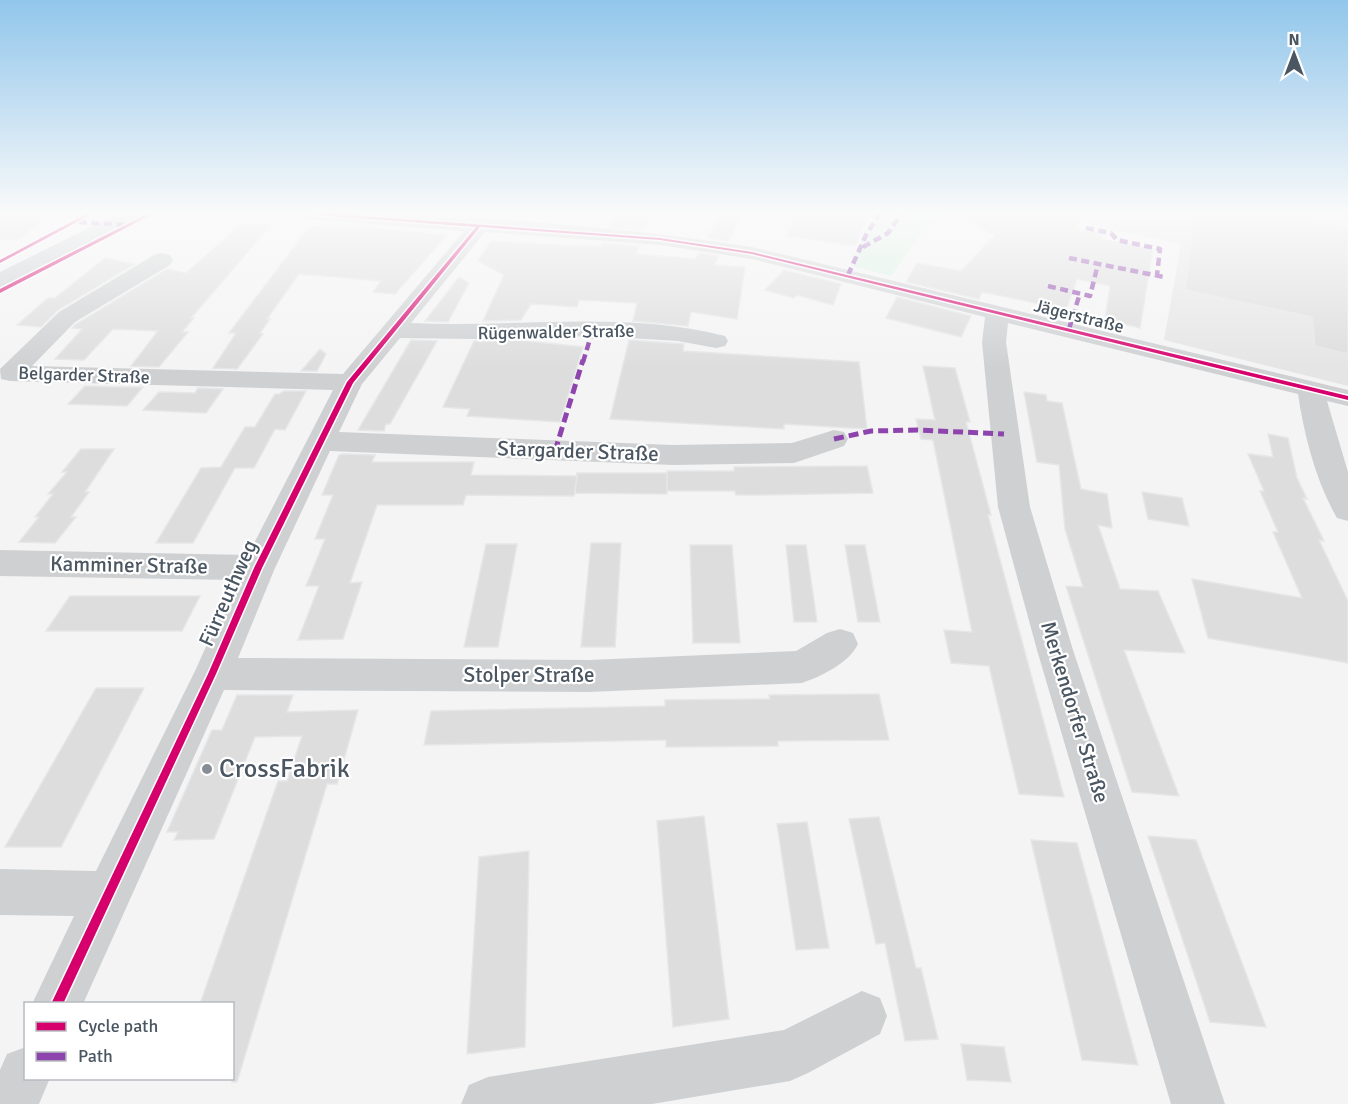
<svg xmlns="http://www.w3.org/2000/svg" width="1348" height="1104" viewBox="0 0 1348 1104" font-family="Signika,sans-serif">
	<style>
		.education { fill: #e6e5e6 }
		.green { fill: #d9f2e3 }
		.building { fill: #ddddde; stroke: #e5e6e7; stroke-width: 1.5 }
		.lines { fill: none; stroke-linecap: round; stroke-linejoin: round }
		.minor { fill: #ced0d2; fill-rule: evenodd }
		.major { fill: #caced1; fill-rule: evenodd }
		.quiet-far1 { stroke: #8e44ad; stroke-width: 4.5; stroke-dasharray: 8 4.5; stroke-linecap: butt }
		.quiet { stroke: #8e44ad; stroke-width: 5; stroke-dasharray: 10 5; stroke-linecap: butt }
		.cycleway-casing { stroke: #fff; stroke-width: 3 }
		.cycleway { fill: #d6006c; fill-rule: evenodd }
		.poi-dot { fill: #868d94; stroke: #fff; stroke-width: 2 }
		.labels { text-anchor: middle; dominant-baseline: central; stroke-width: 4.5; stroke-linejoin: round; paint-order: stroke }
		.far-street-label { font-size: 18px; fill: #4a5661; stroke: #fff }
		.street-label { font-size: 21px; fill: #4a5661; stroke: #fff }
		.near-poi-label { font-size: 26px; fill: #4a5661; stroke: #fff; text-anchor: start }
	</style>
	<rect width="100%" height="100%" fill="#f4f4f4"/>
	<path class="education" d="M1036,213h312v173l-184,-46 17,-96z"/>
	<path class="green" d="M878,213h67l-23,20 -31,43 -39,-10 14,-38z"/>
	<path class="building" d="M0,213h53l-36,27h-17z
		M618,213h32l-6,17 -33,-3z
		M797,213h71l-12,33 -69,-10z
		M953,213h129l-6,16 26,5 -1,5 52,10 -13,79 -35,-9 5,-33 -33,-7 -11,31 -78,-17h-7l-2,6 -73,-17 11,-19 44,8 34,-36z
		M1195,213h68l85,16v125l-33,-8 -3,-29 -127,-27z
		M721,214l21,3 -14,24 -21,-3z
		M242,223l29,2 -80,93h3l-12,14h6l-29,35 -28,-1 27,-35 -45,-2 -29,31 -29,-1 27,-30 -10,-1 4,-4 91,-55 19,4z
		M310,226l47,1 90,8 -52,59 -22,-2 8,-11 -82,-7 -32,45h3l-10,14 3,1 -26,35 -24,-1 23,-35h-7z
		M491,241l88,5h23l1,-3 36,3 -2,8 58,5 4,-6 20,3 -5,9 31,2 -8,52 -46,-7 -3,14 -55,-5 4,-18 -58,-3 -2,7 -46,-3 -10,16 -38,1 21,-46 -26,-14z
		M105,258l30,6 -77,46 -17,17 -24,-2 31,-27h7z
		M784,270l57,14 -8,21 -36,-10 -3,3 -29,-8z
		M459,277l10,6 -21,39 -23,-1z
		M897,297l74,19 -10,21 -75,-19z
		M411,340l26,1 -47,83h-4l-2,7 -26,-1z
		M518,340l65,7 -23,75 -93,-6 3,-7 -27,-2 31,-66z
		M629,340l55,4 -1,7 176,11 8,67 -83,-5v5l-174,-10z
		M320,349l6,5 -9,17h-16z
		M923,366l32,2 15,54h-4l25,93h-3l76,282 -45,-3 -30,-128 -38,-3 -7,-33 28,2 -39,-192 -12,-1 -5,-20 19,1z
		M85,386l28,1h30l-16,19 -59,-2z
		M198,388l25,1 -17,24 -63,-3 16,-18 36,1z
		M283,391h23l-21,39 -10,-1 -21,39h-19l-42,75h-37l45,-75 20,-1 24,-40h10l20,-33h5z
		M1024,392l22,3 1,6 15,2 19,86 26,5 5,34 -14,-3 22,64 38,2 27,62 -61,-3 55,146 -47,-4 -66,-206 17,1 -18,-58 -6,-64 -22,-3z
		M1268,434l20,4 9,40 10,21 -4,-1 21,43 -5,-1 29,61v62l-140,-25 -16,-59 110,19 -29,-66h5l-18,-41h4l-16,-37 25,3z
		M81,449h33l-29,43h4l-18,25h5l-21,26 -36,-1 20,-25h-4l18,-23h-5l19,-22h-5z
		M344,454l31,1 -3,7h102l-3,13 106,1 -3,20 -108,-1 -3,10h-86l-27,78 12,-1 -19,57 -45,1 21,-54h-13l19,-47h-10l18,-44h-11l17,-40z
		M867,466l6,27 -118,2h-19l-1,-4h-68v-20h67v-4z
		M577,473h90v21l-92,-1z
		M1142,492l40,6 7,28 -41,-7z
		M591,543h30l-6,104h-34z
		M486,544h31l-19,103h-34z
		M690,545h42l8,98h-47z
		M786,545h20l11,77h-23z
		M845,545h20l15,77h-22z
		M70,596h130l-18,35h-136z
		M96,688h48l-83,159h-56z
		M879,694l10,46 -111,1v5l-112,1v-7l-242,5 7,-34 234,-5v-6l105,-1 -1,-4z
		M237,695h56l-6,17 71,-2 -21,74h-10l-90,298h-5v-78h-32l78,-223h9l15,-45 -47,1 -41,102 -40,1 4,-8h-11l45,-102h10z
		M704,816l25,203 -56,8 -16,-206z
		M879,817l37,151h5l17,71 -33,2 -20,-98 -9,1 -27,-125z
		M807,822l22,126 -33,2 -19,-126z
		M1148,836l48,4 70,187 -56,-5z
		M1031,840l46,3 61,222 -56,-5z
		M529,851l-4,196 -58,7 12,-197z
		M961,1044l43,3 7,35 -44,-2z"/>
	<g class="lines">
		<path class="minor" d="M293,213c153,0 308,11 459,34l596,143v16l-21,-5 21,71v49l-11,-3c-21,-36 -33,-83 -39,-124l-290,-71 -2,19 24,165 43,143 152,454h-54l-134,-454 -39,-143 -16,-165 3,-25 -233,-58 -92,-14 -175,-13 -74,91c105,5 211,-13 314,13l3,5 -3,5 -9,2 -38,-7 -80,-5 -123,3 -75,-1 -38,46 -23,48 334,13 119,-2 42,-13 10,2 4,7 -4,7 -50,17 -121,2 -343,-14 -55,117 -37,90 351,2 207,-9 31,-18 13,-4 13,4 5,11c-9,19 -36,32 -56,39l-213,9 -365,-2 -141,314h-51l42,-88 -74,-1v-46l96,2 99,-200 41,-91 -236,-4v-26l248,5 85,-165 -323,-9 -9,-2 -1,-10 59,-57 95,-57 8,-2 8,2 3,5 -3,5 -95,57 -43,44 311,8 121,-143 -161,-12 -7,-2z
			M862,991l18,7 7,18 -7,18 -72,39 -18,8 -138,23h-191l8,-19 19,-8 296,-47z
			M26,1047v31h24l-11,26h-39v-34l7,-16z"/>
		<path class="major" d="M119,213h26l-3,4 -142,71v-16z"/>
		<path class="quiet-far1" d="M79,222l48,3
			M1086,228l25,5 6,7 43,9 -3,26
			M863,247l25,-14 14,-20
			M1069,258l95,19
			M848,275l18,-40 14,-22
			M1048,286l42,10 8,-32
			M1069,329l11,-36
			M583,362l10,-33"/>
		<path class="quiet" d="M834,439l37,-8 47,-1 86,4
			M555,451l28,-91"/>
		<g class="cycleway-casing">
			<path id="cycleway" d="M88,213h6l-94,50v-3z
				M149,213h6l-155,80v-4z
				M301,213h22l337,25 92,14 596,144v4l-596,-146 -92,-14 -180,-13 -127,156 -91,185 -46,106 -153,330h-12l157,-330 46,-106 93,-186 129,-155 -173,-13z"/>
		</g>
		<use href="#cycleway" class="cycleway"/>
	</g>
	<linearGradient id="sky" x2="0" y2="1"><stop stop-color="#91c6eb"/><stop offset="0.58" stop-color="#fafafa"/><stop offset="1" stop-color="#fafafa" stop-opacity="0"/></linearGradient>
	<rect width="1348" height="368" fill="url(#sky)"/>
	<circle class="poi-dot" cx="207" cy="769" r="6"/>
	<g class="labels">
		<g class="far-street-label">
			<text transform="translate(1079 316) rotate(14)">Jägerstraße</text>
			<text transform="translate(556 332) rotate(-1)">Rügenwalder Straße</text>
			<text transform="translate(84 375) rotate(2)">Belgarder Straße</text>
		</g>
		<g class="street-label">
			<text transform="translate(578 451) rotate(2)">Stargarder Straße</text>
			<text transform="translate(129 565) rotate(1)">Kamminer Straße</text>
			<text transform="translate(228 593) rotate(-66)">Fürreuthweg</text>
			<text x="529" y="675">Stolper Straße</text>
			<text transform="translate(1075 712) rotate(73)">Merkendorfer Straße</text>
		</g>
		<g class="near-poi-label">
			<text x="219" y="769">CrossFabrik</text>
		</g>
	</g>
	<rect x="24" y="1002" width="210" height="78" fill="#ffffff" stroke="#b7bbc0" stroke-width="1.5"/>
	<rect x="36" y="1022" width="30" height="9" fill="#d6006c" stroke="#b7bbc0" stroke-width="1.5"/>
	<text x="78" y="1032" font-size="18" fill="#4a5661">Cycle path</text>
	<rect x="36" y="1052" width="30" height="9" fill="#8e44ad" stroke="#b7bbc0" stroke-width="1.5"/>
	<text x="78" y="1062" font-size="18" fill="#4a5661">Path</text>
	<g transform="translate(1294 54)" stroke="#ffffff" stroke-width="4.5" paint-order="stroke">
	<path d="M0-4.5L10 22L0 15L-10 22Z" fill="#4a5661"/>
	<text y="-9" font-size="16" font-weight="bold" text-anchor="middle" fill="#4a5661">N</text>
	</g>
</svg>
